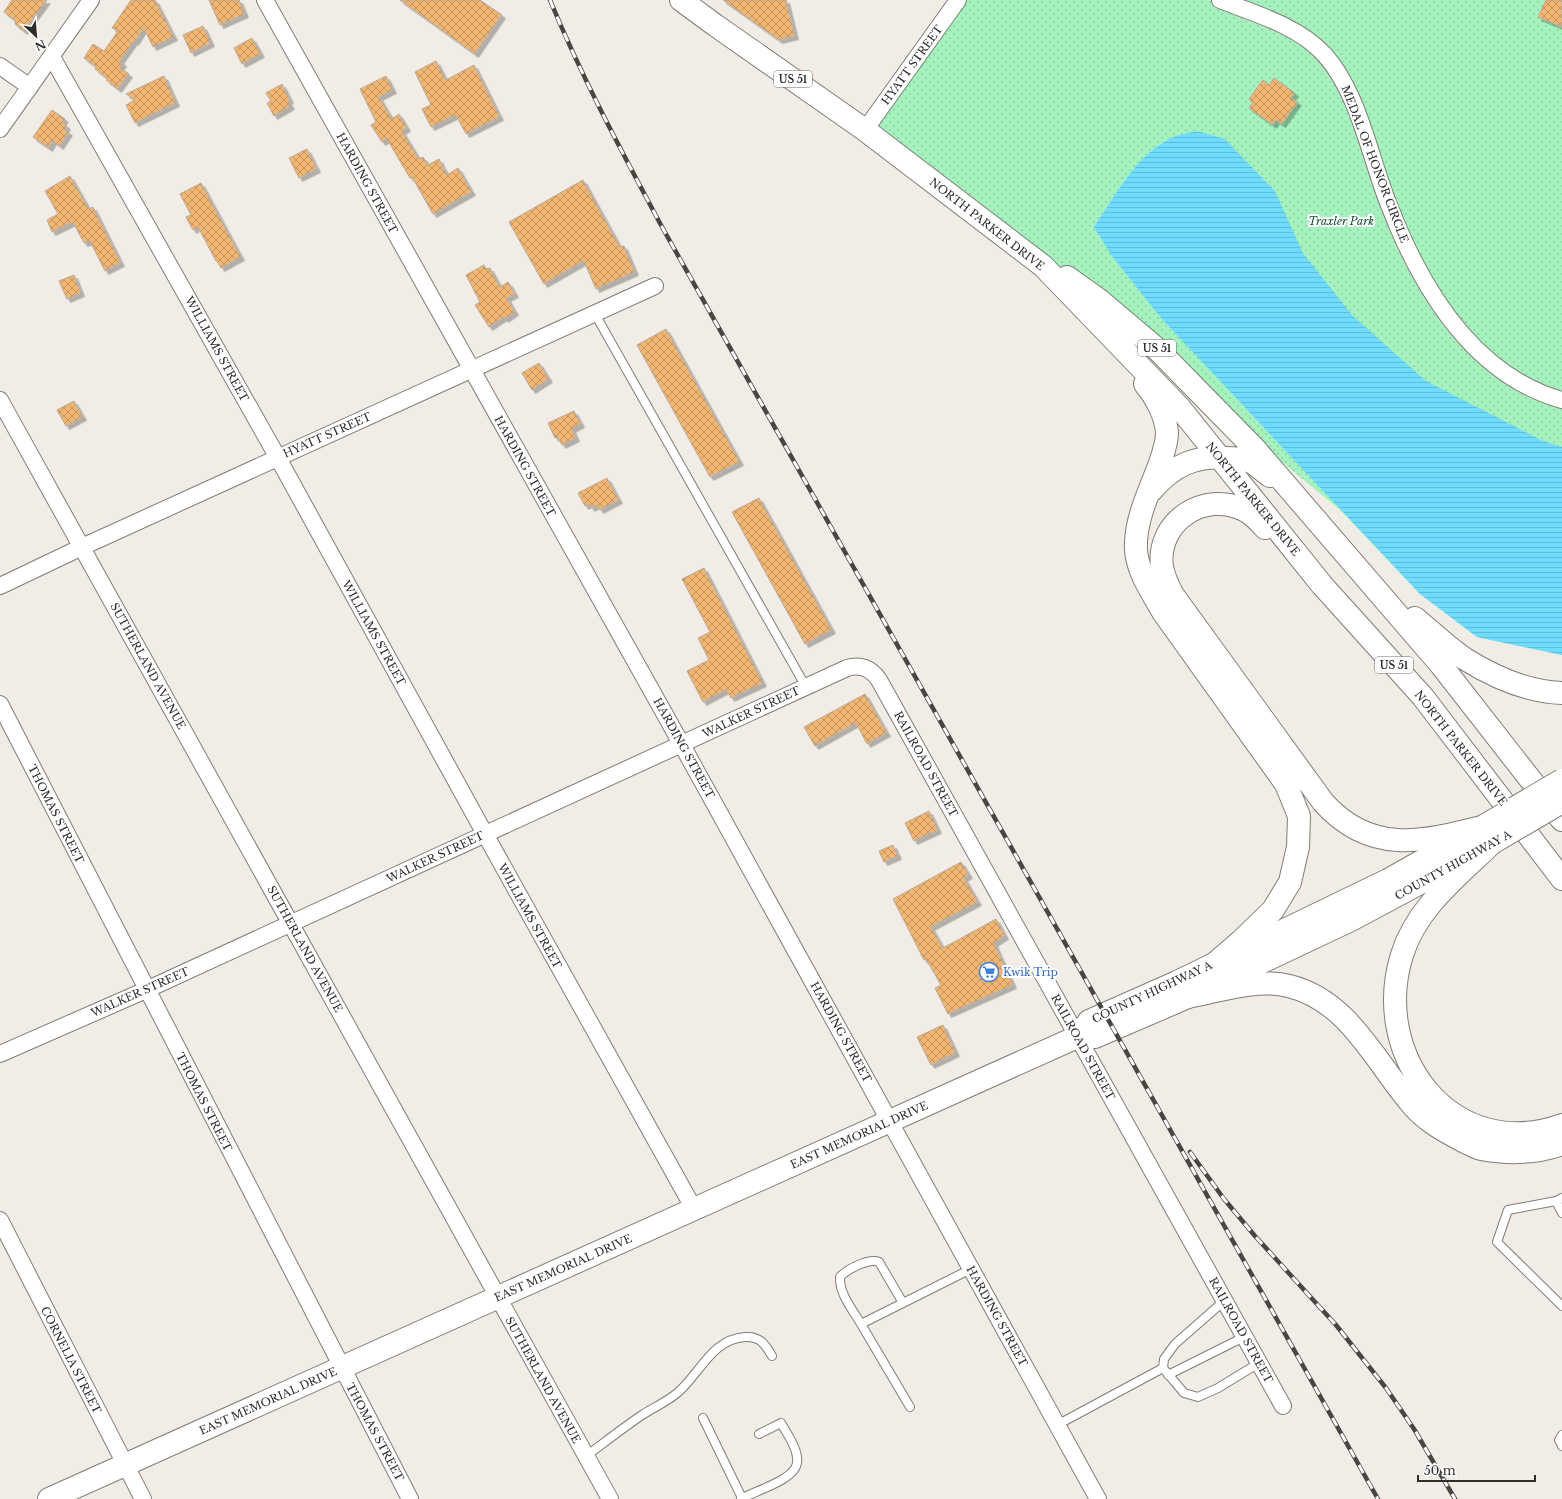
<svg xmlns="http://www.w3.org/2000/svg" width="1562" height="1499" viewBox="0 0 1562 1499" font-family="'Libre Baskerville',serif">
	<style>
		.park { fill: url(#park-dots) }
		.water { fill: url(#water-rules) }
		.building { fill: url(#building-cross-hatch); stroke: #b0aba5; filter: url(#shadow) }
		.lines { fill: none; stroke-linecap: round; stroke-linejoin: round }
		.lane-casing { stroke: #807d77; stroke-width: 10 }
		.street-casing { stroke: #807d77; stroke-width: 18 }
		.secondary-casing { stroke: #807d77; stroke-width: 24 }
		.primary-casing { stroke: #807d77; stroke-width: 24 }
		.lane { stroke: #fff; stroke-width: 8 }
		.street { stroke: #fff; stroke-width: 16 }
		.secondary { stroke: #fff; stroke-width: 22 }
		.primary { stroke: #fff; stroke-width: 22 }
		.rail-casing { stroke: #474642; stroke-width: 4.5 }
		.rail { stroke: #fff; stroke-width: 3; stroke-dasharray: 9; stroke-linecap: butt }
		.secondary-bridge-casing { stroke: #807d77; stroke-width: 24; stroke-linecap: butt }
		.secondary-bridge { stroke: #fff; stroke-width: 22 }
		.labels { text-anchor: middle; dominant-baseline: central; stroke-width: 4; stroke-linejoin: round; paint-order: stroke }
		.shield { fill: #fff; stroke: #6d6c6a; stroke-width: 1 }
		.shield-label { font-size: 10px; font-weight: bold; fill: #2e2d2a }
		.street-label { font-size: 11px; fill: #2e2d2a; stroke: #fff }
		.park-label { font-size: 11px; font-style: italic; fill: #0c4a28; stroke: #fff }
		.shop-label { font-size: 11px; fill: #366cbe; stroke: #fff; text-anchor: start }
	</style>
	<defs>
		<pattern id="park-dots" width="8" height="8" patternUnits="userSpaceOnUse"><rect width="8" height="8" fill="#a6f2be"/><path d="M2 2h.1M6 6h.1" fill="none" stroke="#8fd0a3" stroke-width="1.8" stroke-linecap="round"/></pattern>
		<pattern id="water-rules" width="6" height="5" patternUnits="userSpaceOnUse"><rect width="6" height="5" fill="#6fdbfd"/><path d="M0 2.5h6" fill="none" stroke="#60bcd9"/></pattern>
		<pattern id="building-cross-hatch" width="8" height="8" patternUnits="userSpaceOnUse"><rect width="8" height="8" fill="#f1b672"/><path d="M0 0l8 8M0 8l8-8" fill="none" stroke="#c4945e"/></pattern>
		<filter id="shadow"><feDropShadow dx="3.5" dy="3.5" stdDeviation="0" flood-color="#0004"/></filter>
	</defs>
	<rect width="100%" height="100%" fill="#f1ede6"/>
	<path class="park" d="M958,0h604v655l-85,-18 -57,-43 -80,-84 -128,-106 -347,-274z"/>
	<path class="water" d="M1197,131l28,8 50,52 28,62 50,63 73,65 117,60 19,6v208l-85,-18 -57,-43 -259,-276 -49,-62 -18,-29c23,-33 43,-75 82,-91 6,-2 14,-3 21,-5z"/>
	<path class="building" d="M12,0h35l-23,31 -9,-7 1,-3 -12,-9z
		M131,0h24l19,37 -21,10 -9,-19 -9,14 -1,-1 -14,20 3,2 -3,5 9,6 -11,15 -12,-9 1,-2 -12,-9 2,-2 -13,-9 9,-14 11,7 14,-20 -6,-3z
		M209,0h30l6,14 -25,11z
		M400,0h80l22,15 -27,39z
		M723,0h63l9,36 -16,4z
		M1546,0h16v27l-24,-10z
		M203,26l8,17 -20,10 -8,-18z
		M252,38l9,16 -19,10 -8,-16z
		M436,61l10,19 28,-15 26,52 -34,17 -10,-19 -25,12 -9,-18 9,-4 -16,-33z
		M164,76l12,27 -41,20 -9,-18 9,-5 -9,-6z
		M386,76l7,14 -14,7 13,22 7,-5 8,14 -5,3 17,28 4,-2 5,8 11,-6 8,16 11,-7 14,24 -39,22 -21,-37 -2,1 -6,-10 -17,-29 -5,3 -11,-17 5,-3 -16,-33z
		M1274,78l21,15 -4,5 7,4 -16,22 -6,-4 -3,5 -24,-17 4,-5 -4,-4 14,-19 6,5z
		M282,84l8,16 -2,1 3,5 -17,10 -7,-13 4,-2 -5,-8z
		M52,110l13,9 -3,3 5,4 -2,4 4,2 -9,14 -7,-5 -4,7 -16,-11z
		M307,149l10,20 -18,9 -10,-20z
		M70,176l19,33 4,-2 28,56 -16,8 -15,-30 -6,2 -11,-21 -21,10 -5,-12 11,-6 -13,-23z
		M583,180l37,67 4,-1 11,26 -39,17 -12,-28 -40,23 -35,-62z
		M201,183l40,74 -20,11 -4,-7h-1l-18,-34 -5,3 -7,-13 5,-2 -11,-21z
		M484,265l2,4 4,-1 10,19 8,-5 7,12 -8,4 8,14 -10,7 -1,-2 -15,10 -14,-22 5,-3 -14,-27z
		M74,275l7,18 -14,6 -8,-18z
		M666,329l74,133 -30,15 -73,-132z
		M539,363l10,16 -17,11 -10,-17z
		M74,401l9,16 -17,9 -9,-16z
		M574,411l7,13 -9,5 4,9 -14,7 -4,-8 -3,1 -7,-15z
		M607,478l12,22 -19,10 -3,-5 -6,3 -2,-4 -4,2 -7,-13z
		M759,498l73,132 -27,14 -73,-132z
		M704,568l59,115 -32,15 -5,-8 -23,12 -16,-31 22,-11 -11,-22 12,-6 -28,-53z
		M865,694l22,39 -20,11 -11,-21 -41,23 -11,-19z
		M929,811l9,19 -24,11 -9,-18z
		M893,845l5,11 -14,6 -5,-11z
		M961,862l8,13 -5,3 14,24 -47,25 12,21 53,-29 9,17 -11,7 19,42 -65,29 -13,-26 6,-3 -15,-26 -2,1 -31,-61z
		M943,1025l13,28 -25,12 -14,-28z"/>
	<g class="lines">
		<g class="lane-casing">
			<path id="lane" d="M595,314l211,373
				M1562,1198l-6,3 -48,9 -11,32 65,64
				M1556,1201l6,12
				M861,1324c-8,-14 -22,-30 -21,-47 7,-8 29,-19 39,-15l24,41
				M1163,1368l1,-9 11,-15 49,-43
				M1168,1375l76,-38
				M910,1407l-49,-83 110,-55
				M703,1418l39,80
				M1057,1425l106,-57 21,25 14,4 20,-9 41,-25
				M1562,1435l-3,5 3,6
				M586,1456c19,-14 37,-28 56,-41 11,-7 24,-13 34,-21 23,-18 35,-55 69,-57 15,-1 20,7 27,19
				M741,1499c13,-8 54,-19 56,-36 2,-13 -10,-29 -16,-40l-22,11"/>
		</g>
		<g class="street-casing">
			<path id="street" d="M265,0l417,745 416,754
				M1220,0c35,14 77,25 104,54 31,34 43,89 58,132 4,13 10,26 15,39 32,75 82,152 165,175
				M52,57l226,401 207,376 209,375
				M0,66l30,21
				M0,129l91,-129
				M865,130l93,-130
				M0,400l610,1099
				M0,586l82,-39 573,-261
				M0,704l410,795
				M0,1054l146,-64 701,-322c13,-4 24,0 32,12l404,726
				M0,1220l143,279"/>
		</g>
		<g class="secondary-casing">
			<path id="secondary" d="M1077,1037l12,-16 88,-39 211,-102 87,-49
				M49,1499l1028,-462h18l93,-40 163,-77 125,-67"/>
		</g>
		<g class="primary-casing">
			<path id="primary" d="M681,0l34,25 150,105 178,136 136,141 143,178 101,112 139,182
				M1067,277l31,22 59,50 98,100 186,216 121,155
				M1145,384c11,13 21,32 22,49 0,10 -4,21 -7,30 -9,25 -23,52 -24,79 -2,25 15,49 27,70l123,172 13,32 -1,31 -8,35 -17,28 -31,30 -29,25
				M1152,490c21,-25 44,-35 77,-32 8,0 17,1 24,5 6,4 11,9 17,13
				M1265,528c-6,-7 -13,-14 -21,-18 -40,-20 -88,12 -82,57 2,10 6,19 11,28l150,207c47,53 99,40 159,25
				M1415,618c16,13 32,29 50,41 29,18 62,33 97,34
				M1492,843c-34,33 -76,65 -90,112 -32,102 51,209 160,170
				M1188,997c32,-6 69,-19 101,-11 58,14 85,73 120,115 14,19 35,30 56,41 5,2 11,6 16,7 27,5 56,4 81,-5"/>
		</g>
		<use href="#lane" class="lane"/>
		<use href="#street" class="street"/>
		<use href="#secondary" class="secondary"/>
		<use href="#primary" class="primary"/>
		<g class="rail-casing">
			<path id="rail" d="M550,0c32,78 72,152 112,227l716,1272
				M1190,1152l34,47 31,37 81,89 50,63 28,41 41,70"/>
		</g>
		<use href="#rail" class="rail"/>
		<g class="secondary-bridge-casing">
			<path id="secondary-bridge" d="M1482,827l80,-47
				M1492,843l70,-41"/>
		</g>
		<use href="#secondary-bridge" class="secondary-bridge"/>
	</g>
	<defs>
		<g id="supermarket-ring" transform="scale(1)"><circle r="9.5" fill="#fff" stroke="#3f7fe0" stroke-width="1.5"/><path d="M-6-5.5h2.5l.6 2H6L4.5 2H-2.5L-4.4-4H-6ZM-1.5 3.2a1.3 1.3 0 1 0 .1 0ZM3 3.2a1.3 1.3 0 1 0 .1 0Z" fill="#3f7fe0"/></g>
	</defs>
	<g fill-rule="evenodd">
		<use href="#supermarket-ring" x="989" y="972"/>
	</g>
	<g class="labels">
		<g class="shield">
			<rect x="774" y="71" width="38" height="16" rx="3"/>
			<rect x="1138" y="340" width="38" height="16" rx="3"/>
			<rect x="1375" y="657" width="38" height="16" rx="3"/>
		</g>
		<g class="shield-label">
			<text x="793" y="79">US 51</text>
			<text x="1157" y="348">US 51</text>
			<text x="1394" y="665">US 51</text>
		</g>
		<g class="street-label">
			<text transform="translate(912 65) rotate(-54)">HYATT STREET</text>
			<text transform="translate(1375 164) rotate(69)">MEDAL OF HONOR CIRCLE</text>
			<text transform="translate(367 183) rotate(61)">HARDING STREET</text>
			<text transform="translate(987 224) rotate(38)">NORTH PARKER DRIVE</text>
			<text transform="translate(217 349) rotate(61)">WILLIAMS STREET</text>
			<text transform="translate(327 435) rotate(-24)">HYATT STREET</text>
			<text transform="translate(525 466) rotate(61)">HARDING STREET</text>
			<text transform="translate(1253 499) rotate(51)">NORTH PARKER DRIVE</text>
			<text transform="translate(374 633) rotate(61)">WILLIAMS STREET</text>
			<text transform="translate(148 666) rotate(61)">SUTHERLAND AVENUE</text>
			<text transform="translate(751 712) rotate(-25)">WALKER STREET</text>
			<text transform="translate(684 748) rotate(61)">HARDING STREET</text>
			<text transform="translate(1461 748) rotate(52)">NORTH PARKER DRIVE</text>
			<text transform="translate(926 764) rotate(61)">RAILROAD STREET</text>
			<text transform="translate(56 814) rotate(63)">THOMAS STREET</text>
			<text transform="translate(435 857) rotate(-25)">WALKER STREET</text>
			<text transform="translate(1453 865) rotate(-29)">COUNTY HIGHWAY A</text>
			<text transform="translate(530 916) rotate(61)">WILLIAMS STREET</text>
			<text transform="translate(305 949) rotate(61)">SUTHERLAND AVENUE</text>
			<text transform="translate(140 992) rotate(-24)">WALKER STREET</text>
			<text transform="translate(1152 992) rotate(-25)">COUNTY HIGHWAY A</text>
			<text transform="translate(841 1032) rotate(61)">HARDING STREET</text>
			<text transform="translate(1083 1047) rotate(61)">RAILROAD STREET</text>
			<text transform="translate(204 1102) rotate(63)">THOMAS STREET</text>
			<text transform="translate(859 1135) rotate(-24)">EAST MEMORIAL DRIVE</text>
			<text transform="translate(563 1268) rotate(-24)">EAST MEMORIAL DRIVE</text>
			<text transform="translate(997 1316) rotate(61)">HARDING STREET</text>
			<text transform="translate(1241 1330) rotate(61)">RAILROAD STREET</text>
			<text transform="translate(71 1360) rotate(63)">CORNELIA STREET</text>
			<text transform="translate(543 1380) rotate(61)">SUTHERLAND AVENUE</text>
			<text transform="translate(268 1401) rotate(-24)">EAST MEMORIAL DRIVE</text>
			<text transform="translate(375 1432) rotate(62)">THOMAS STREET</text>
		</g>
		<g class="park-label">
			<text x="1341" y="221">Traxler Park</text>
		</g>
		<g class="shop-label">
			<text x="1003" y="972">Kwik Trip</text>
		</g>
	</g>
	<g transform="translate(36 36) rotate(154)" stroke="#ffffff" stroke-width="3" paint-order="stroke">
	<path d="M0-3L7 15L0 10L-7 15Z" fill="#2e2d2a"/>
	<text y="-6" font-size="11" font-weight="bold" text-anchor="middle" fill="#2e2d2a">N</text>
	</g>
	<path d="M1418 1475v6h117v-6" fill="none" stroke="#2e2d2a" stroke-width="2"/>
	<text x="1424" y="1475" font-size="12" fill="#2e2d2a" stroke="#ffffff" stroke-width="3" paint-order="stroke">50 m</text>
</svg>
